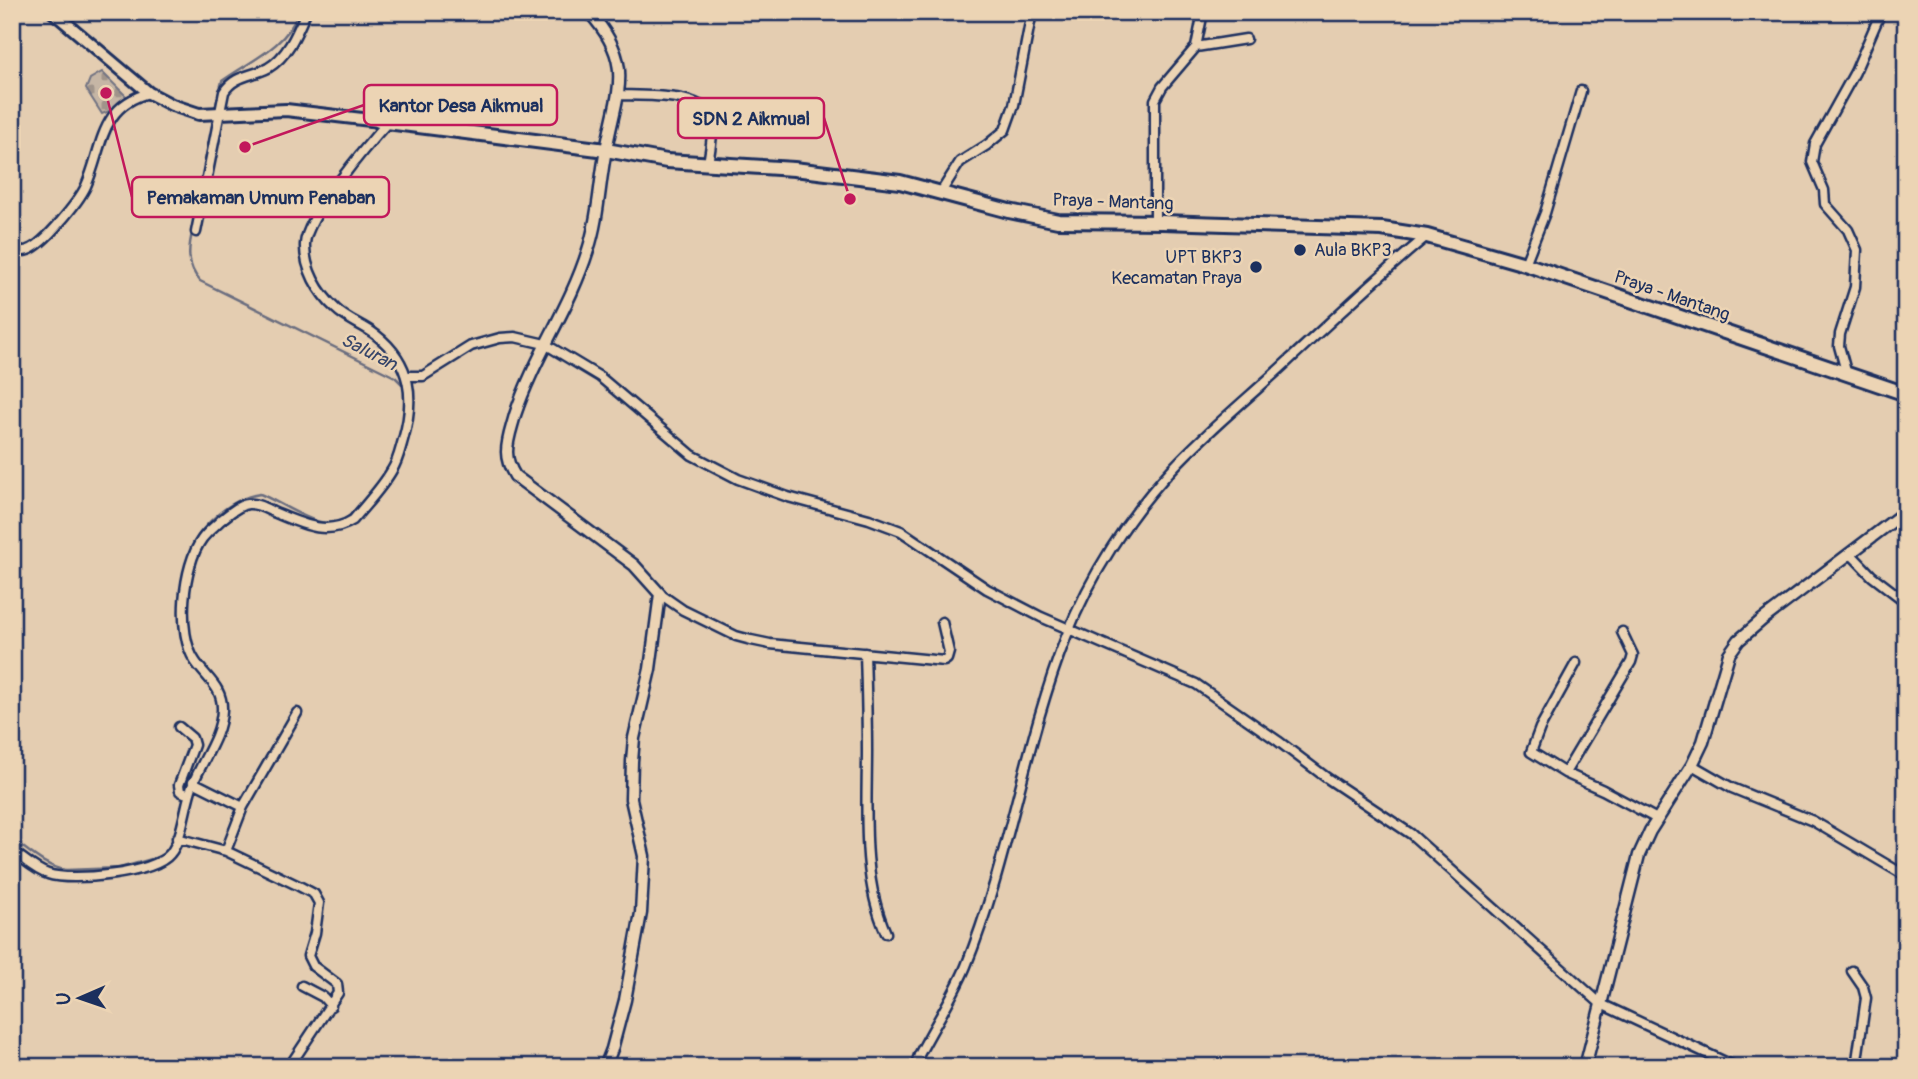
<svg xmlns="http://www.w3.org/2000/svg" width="1918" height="1079" viewBox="0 0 1918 1079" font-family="Pangolin,sans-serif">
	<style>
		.cemetery { fill: url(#cemetery-stones); stroke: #707282; stroke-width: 2 }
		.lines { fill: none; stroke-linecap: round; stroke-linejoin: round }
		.stream { stroke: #6a6d7f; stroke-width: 2.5 }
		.minor-casing { stroke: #1b2f5e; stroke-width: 13 }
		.tertiary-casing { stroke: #1b2f5e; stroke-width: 15 }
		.secondary-casing { stroke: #1b2f5e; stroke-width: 16 }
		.primary-casing { stroke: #1b2f5e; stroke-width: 18 }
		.minor { stroke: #ecd4b4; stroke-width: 8 }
		.tertiary { stroke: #ecd4b4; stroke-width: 10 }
		.secondary { stroke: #ecd4b4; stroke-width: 10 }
		.primary { stroke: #ecd4b4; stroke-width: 12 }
		.poi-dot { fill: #1b2f5e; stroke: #ecd4b4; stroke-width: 2.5 }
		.labels { text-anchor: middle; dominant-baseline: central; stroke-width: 5; stroke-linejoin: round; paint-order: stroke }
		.street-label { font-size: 18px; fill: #1b2f5e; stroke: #ecd4b4 }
		.poi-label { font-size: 18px; fill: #1b2f5e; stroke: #ecd4b4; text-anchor: start }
		.water-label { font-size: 19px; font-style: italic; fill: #354469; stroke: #ecd4b4 }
		.leader { fill: none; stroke: #c2185b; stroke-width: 2.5 }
		.callout-dot { fill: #c2185b; stroke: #ecd4b4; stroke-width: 2.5 }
		.callout { fill: #ecd4b4; stroke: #c2185b; stroke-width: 2.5 }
		.callout-label { font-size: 19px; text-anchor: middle; font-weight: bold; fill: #1b2f5e }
	</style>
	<defs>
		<pattern id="cemetery-stones" width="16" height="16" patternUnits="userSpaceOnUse" patternTransform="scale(1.75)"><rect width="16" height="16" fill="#c6b6a5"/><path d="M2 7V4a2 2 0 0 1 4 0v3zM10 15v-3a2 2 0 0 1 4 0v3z" fill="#a0948a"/></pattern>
	</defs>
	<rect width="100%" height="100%" fill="#e4cdb1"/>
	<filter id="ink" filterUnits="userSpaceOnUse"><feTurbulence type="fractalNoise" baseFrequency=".0143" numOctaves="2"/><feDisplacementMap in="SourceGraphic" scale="14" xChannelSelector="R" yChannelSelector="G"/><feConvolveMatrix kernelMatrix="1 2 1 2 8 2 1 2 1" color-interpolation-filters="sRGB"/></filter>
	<g filter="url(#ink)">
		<path class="cemetery" d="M102,72l26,26 -11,10 -15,6 -16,-25 4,-10z"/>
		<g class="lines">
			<path class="stream" d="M215,109l7,-28c29,-21 63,-33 77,-69
				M205,168l9,-53
				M193,229c-5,19 -7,36 7,52l195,96 10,10
				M189,557c6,-29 42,-59 71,-63 21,8 60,38 82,27 9,-5 17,-15 24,-22
				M180,601l1,36 9,22
				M193,665l11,13
				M175,836l11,-47 16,-32
				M12,839c17,12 33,28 54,31l54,-2 42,-12"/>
			<g class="minor-casing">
				<path id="minor" d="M1196,47l7,-35
					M618,95c22,1 83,-2 91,20 6,15 1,34 -1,49
					M941,192l19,-30 27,-17 18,-15 9,-25 18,-93
					M1155,221v-121l7,-13 34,-40 50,-8
					M196,232l28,-140c10,-17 29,-16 44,-24 20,-12 29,-35 38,-56
					M12,251c5,0 12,1 16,-1 16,-5 51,-49 58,-64 17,-38 13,-80 63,-93
					M1525,264l20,-51 36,-122
					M1847,375l-8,-29 1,-12 15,-47 2,-37 -9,-20 -23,-26 -1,-14 -12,-28 3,-18 40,-72 26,-60
					M407,376h16l48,-30 29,-8 15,-1 30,7 55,33 92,78 46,24 50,18 81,22 32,12 86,58 54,28 155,67 82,57 49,37 84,56 190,170 135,63
					M1851,554l21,22 34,26
					M660,594l23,16 53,26 15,4 19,4 174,17 3,-2 2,-7 -7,-30
					M865,653c1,32 2,65 2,98 0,59 -6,127 19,182
					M1576,663l-36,65 -9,24 34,21 38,17 54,29
					M179,727l13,11 2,7 -15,40 1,6 9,4
					M1692,765l40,23 81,33 93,55
					M1565,773l66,-111 2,-7 -11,-23
					M193,782l50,25
					M177,838l49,13 73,35 15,8 5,9 -4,30 -7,23 5,10 24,18 1,9 -49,74
					M12,851c11,7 23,19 36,23 23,8 106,0 122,-20 13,-15 15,-51 23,-70 9,-24 28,-47 29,-74 1,-23 -16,-32 -27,-49 -19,-28 -12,-96 7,-122 5,-7 13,-13 19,-19 8,-6 17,-15 27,-16 9,-1 17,4 25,8 27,11 53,25 80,8 13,-16 29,-32 39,-50 6,-9 8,-20 11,-30 12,-41 9,-77 -27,-105 -12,-10 -29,-15 -40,-26 -18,-16 -32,-41 -31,-65 1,-27 63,-100 83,-122
					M226,851l17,-44 54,-94
					M1852,971l11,16 3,11 -10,69
					M302,986l21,11 8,9
					M915,1067l4,-12c15,-29 34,-58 47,-89 43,-106 58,-222 100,-329 24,-61 62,-121 107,-169 36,-39 78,-72 116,-108 46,-42 90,-85 138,-124"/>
			</g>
			<g class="tertiary-casing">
				<path id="tertiary" d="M589,12c47,52 28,78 17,138 -7,34 -7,67 -18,100 -18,58 -54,107 -73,165 -3,12 -8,24 -8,37 0,9 3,16 8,24l119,89 26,29 -10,75 -16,69 -2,23 -1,38 13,57 -3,57 -16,87 -13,49 -7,18
					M1585,1067l54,-212 11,-24 42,-66 11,-23 26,-88 10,-14 23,-20 144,-109"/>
			</g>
			<g class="secondary-casing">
				<path id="secondary" d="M53,12l96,81 23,12 27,9 87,-4 93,11"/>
			</g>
			<g class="primary-casing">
				<path id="primary" d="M379,121l227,29 61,11 127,8 106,13 109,29 49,10 104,1 220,7 45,7 98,28 381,130"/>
			</g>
			<use href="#minor" class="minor"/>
			<use href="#tertiary" class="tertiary"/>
			<use href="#secondary" class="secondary"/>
			<use href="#primary" class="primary"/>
		</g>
	</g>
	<g class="poi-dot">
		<circle cx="1300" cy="250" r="7"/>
		<circle cx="1256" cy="267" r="7"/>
	</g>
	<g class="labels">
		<g class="street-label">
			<text transform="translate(1113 202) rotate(2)">Praya - Mantang</text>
			<text transform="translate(1672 296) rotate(19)">Praya - Mantang</text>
		</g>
		<g class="poi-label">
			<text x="1314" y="250">Aula BKP3</text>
			<text x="1242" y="257" text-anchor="end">UPT BKP3<tspan x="1242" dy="21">Kecamatan Praya</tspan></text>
		</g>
		<g class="water-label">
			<text transform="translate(369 352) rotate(27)">Saluran</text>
		</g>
	</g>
	<path class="leader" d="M245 147L364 105M850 199L824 118M106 93L132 197"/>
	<g class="callout-dot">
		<circle cx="245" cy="147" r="7"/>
		<circle cx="850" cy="199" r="7"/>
		<circle cx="106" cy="93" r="7"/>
	</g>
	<g class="callout">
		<rect x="364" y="85" width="193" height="40" rx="7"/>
		<rect x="678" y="98" width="146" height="40" rx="7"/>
		<rect x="132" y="177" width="257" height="40" rx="7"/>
	</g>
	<g class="callout-label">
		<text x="461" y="112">Kantor Desa Aikmual</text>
		<text x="751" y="125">SDN 2 Aikmual</text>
		<text x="261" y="204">Pemakaman Umum Penaban</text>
	</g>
	<rect width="1918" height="1079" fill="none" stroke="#ecd4b4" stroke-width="42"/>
	<rect x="21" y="21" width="1876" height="1037" fill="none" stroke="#1b2f5e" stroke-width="2.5" filter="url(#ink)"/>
	<g transform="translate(80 998) rotate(268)" stroke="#ecd4b4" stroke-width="5" paint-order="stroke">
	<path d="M0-5L12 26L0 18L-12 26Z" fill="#1b2f5e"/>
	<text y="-10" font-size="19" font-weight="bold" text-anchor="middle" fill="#1b2f5e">U</text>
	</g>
</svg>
